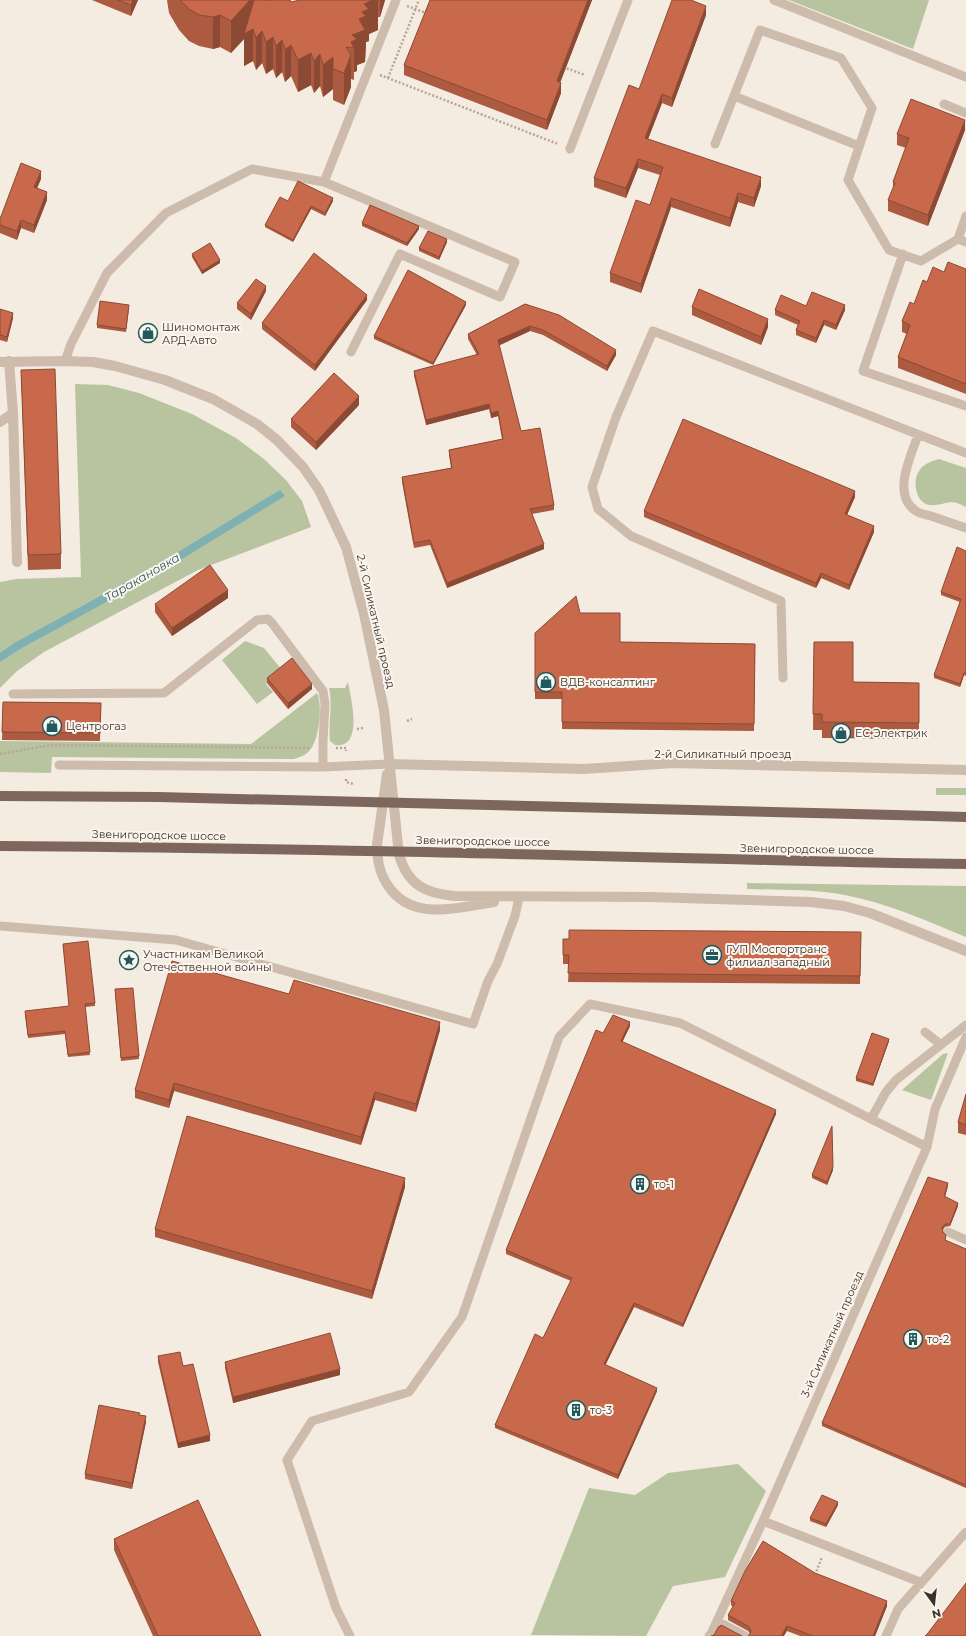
<svg xmlns="http://www.w3.org/2000/svg" width="966" height="1636" viewBox="0 0 966 1636" font-family="Montserrat,sans-serif">
	<style>
		.green { fill: #b8c4a0 }
		.water { fill: #7fb0b2 }
		.lines { fill: none; stroke-linecap: round; stroke-linejoin: round }
		.path { stroke: #b9a596; stroke-width: 2.5; stroke-dasharray: 2 2; stroke-linecap: butt }
		.service { stroke: #cdbbac; stroke-width: 9 }
		.minor { stroke: #cdbbac; stroke-width: 10 }
		.tertiary { stroke: #cdbbac; stroke-width: 10 }
		.primary { stroke: #7d675c; stroke-width: 10 }
		.primary-bridge { stroke: #7d675c; stroke-width: 10 }
		.wall { fill: #ac5a40 }
		.shaded-wall { fill: #8c4a34 }
		.building { fill: #c8694b; stroke: #8c4a34 }
		.labels { text-anchor: middle; dominant-baseline: central; stroke-width: 4; stroke-linejoin: round; paint-order: stroke }
		.poi-label { font-size: 11px; fill: #3b302b; stroke: #fbf5ee; text-anchor: start }
		.street-label { font-size: 11px; fill: #3b302b; stroke: #fbf5ee }
		.water-label { font-size: 12px; font-style: italic; fill: #1f5a5e; stroke: #fbf5ee }
	</style>
	<rect width="100%" height="100%" fill="#f4ebe1"/>
	<path class="green" d="M789,0h140l-16,49z
		M75,384l33,1 31,8 53,21 44,24 28,21 22,21 16,21 9,26 -113,43 -154,82 -27,19 -17,17v-106l16,-3 65,-2z
		M939,459l27,9v39c-4,-2 -10,-5 -15,-5 -7,1 -14,4 -21,3 -12,-1 -16,-17 -14,-27 3,-12 12,-16 23,-19z
		M245,641l19,7 18,22 -16,14 7,8 -16,12 -35,-44z
		M348,682c3,16 16,67 -13,63l-5,-4c-2,-18 3,-35 -1,-53h16z
		M317,693c6,12 2,47 -7,57 -5,6 -10,7 -16,9l-242,-2 -1,16 -51,-1v-31l251,3z
		M936,788h30v7h-30z
		M747,883l219,3v51c-39,-16 -79,-34 -121,-42 -32,-6 -65,-5 -98,-6z
		M948,1053l-17,47 -29,-10 41,-36z
		M738,1464l28,27 -41,86 -52,9 -27,50 -115,-1 58,-147 46,7 33,-22z"/>
	<path class="water" d="M280,490l5,6 -131,80 -134,73 -20,13v-9l16,-11 134,-73z"/>
	<g class="lines">
		<path class="path" d="M407,6l19,7
			M563,67l22,8
			M380,75l178,69
			M388,78l31,-78
			M407,721l5,-2
			M357,729l6,-1
			M336,748h10v3
			M0,754l51,-9 260,3
			M346,779v3l8,2
			M815,1575l7,-18"/>
		<path class="service" d="M774,0l192,77
			M734,96l125,50
			M944,104l22,9
			M715,144l45,-114 81,28 31,50 -24,72 41,70 32,11 37,-22
			M570,149l58,-149
			M324,182l72,-182
			M966,216l-8,23 8,3
			M903,254l-40,117 103,35
			M65,361l6,-17 36,-71 59,-60 86,-44 72,13 191,80 -15,35 -100,-43 -49,98
			M918,435c-7,21 -27,60 -2,76 4,3 11,4 15,5 12,4 23,8 35,12
			M783,678l-2,-77 -150,-65 -33,-27 -6,-22 24,-70 37,-86 313,122
			M13,694l151,-1 93,-73 11,-1 4,4 51,68 2,13 -2,37v26l66,-3
			M59,765l264,2
			M0,926l176,14 297,84 15,-43 9,-17 18,-48 4,-18
			M925,1032l15,12
			M871,1119l15,-27 10,-12 70,-55
			M948,1232l18,8
			M763,1521l157,61
			M717,1621l28,15
			M350,1636l-14,-28 -49,-148 25,-39 97,-29 53,-75 97,-280 31,-33 90,19 247,124
			M709,1636l3,-4 51,-111 164,-374 8,-38 31,-72
			M886,1636l12,-27 68,-77"/>
		<path class="minor" d="M9,361l4,52 4,149
			M0,422l13,-9"/>
		<path class="tertiary" d="M0,362l65,-1 28,1 22,4 50,14 48,19 44,25 20,16 26,27 16,23 27,57 18,67 20,96 15,145c9,30 26,38 55,41l196,1 161,5 33,4 26,7 96,38
			M389,764l195,5 89,-6 293,7
			M387,774l-10,71c0,17 3,32 15,46 25,30 69,16 102,11"/>
		<path class="primary" d="M895,815l71,2
			M895,863l71,1"/>
		<path class="primary-bridge" d="M0,796l158,1 737,18
			M0,846c299,2 597,10 895,17"/>
	</g>
	<path class="wall" d="M92,0h46l-7,16z
		M167,0h123l1,2 9,-2h85l-5,17h-2v13l-9,4v7l-3,1 -1,20 -8,3v6l-3,1v8l-3,-1v8l-7,18 -11,-5v-11l-10,8 -3,-11 -6,7 -3,-8 -13,7 -7,-16 -6,6 -3,-10 -6,6 -3,-9 -7,5 -4,-11 -6,7 -3,-9 -9,5v-27l-13,14 -11,-6 -7,2 -14,-3 -10,-5 -10,-11 -10,-17z
		M430,0h162l-32,82 1,11 -14,37 -143,-55v-10z
		M706,15l-34,92 -10,-4 -14,36 113,47 -7,21 -16,-5 -8,25 -59,-20 -30,86 -31,-11v-9l40,-68 10,-30 -22,-7 -12,30 -32,-11v-9l45,-89z
		M965,130l-37,96 -40,-15v-11l5,-11v-7l13,-34 -9,-3v-11z
		M41,179l-4,9 10,12 -13,33 -13,-5 -4,12 -17,-7v-14z
		M288,201h45l-8,15 -14,-7 -18,33 -28,-15v-2z
		M362,223l57,6 -12,17 -45,-20z
		M447,242l-8,18 -20,-9v-3z
		M192,254l28,9 -18,11 -10,-17z
		M966,269v125l-68,-26v-11l9,-23 -5,-2v-11l12,-17 13,-22 17,-10z
		M266,291l-15,29 -14,-11v-6z
		M367,300l-52,71 -53,-42v-6z
		M525,304l91,51 -9,16 -64,-36 -13,-4 -31,14 22,86 33,74v5l-22,4 12,35 -97,39 -17,-43 -16,3 -12,-66v-5l49,-9 -2,-13v-5l53,-11 -4,-23 -7,2 -2,-9 -63,16 -12,-49v-5l63,-16 -9,-16v-5z
		M466,305l-33,60 -59,-26v-3z
		M692,307l76,20 -7,18 -69,-30z
		M129,308l-3,24 -29,-4v-3z
		M0,309l13,9 -6,24 -7,-2z
		M775,310h70l-9,20 -12,-5 -8,18 -20,-8v-5l2,-5 -23,-10z
		M21,370l40,184v15l-33,1z
		M359,405l-43,45 -25,-23v-8z
		M855,497l-8,18 27,17 -25,58 -28,-12 -5,10 -172,-71v-6z
		M966,551v125l-2,-1 -4,12 -26,-9v-3l26,-73 -19,-7v-3z
		M228,598l-56,38 -17,-24v-8z
		M580,613l40,29 135,2 -1,87 -192,-2v-30h-27v-66z
		M814,642l39,40 66,1v56l-97,-1v-8h-9z
		M267,678l45,11 -24,20 -21,-26z
		M3,702l98,1 -1,38 -98,-1z
		M861,932l-1,52 -292,-2 1,-18h-6v-25z
		M63,944l32,59v3l-10,1 5,48 -22,2 -3,-23 -37,4 -3,-24 44,-8z
		M115,992l24,64v3l-18,2z
		M289,994l151,36 -24,82 -41,-12 -14,45 -187,-54 -5,17 -34,-10v-8z
		M630,1026l-8,16 154,72 -93,213 -49,-20 -29,58 52,26 -39,88 -123,-51v-3l48,-87 28,-57 -65,-27v-4l97,-217z
		M889,1041l-16,45 -17,-5v-3z
		M966,1094v41l-8,-2v-11z
		M833,1170l-6,15 -15,-7v-3z
		M948,1186l-3,11 13,9 -8,20 -5,1 -2,3v2l3,6 -1,2 21,9v239l-144,-62v-3z
		M405,1187l-33,112 -217,-62v-8z
		M158,1356l25,10 27,75 -32,7 -20,-86z
		M225,1362l115,13 -107,28 -8,-35z
		M140,1415l6,7 -14,67 -47,-10v-5z
		M838,1505l-12,22 -16,-6v-3z
		M114,1539l147,97h-108l-39,-86z
		M815,1573l72,33 -12,30h-75l-13,-5 -37,3 -2,-3 -20,-11v-5l5,-8 -2,-2v-4z"/>
	<path class="shaded-wall" d="M133,0h5l-7,16v-11z
		M250,0h6l-3,29v32l-9,5v-27l-13,14v-32z
		M373,0h5v30l-9,4v7l-3,1 -1,20 -8,3v6l-3,1v-24l-3,-6 1,-7 7,-16 5,-15z
		M380,0h5l-5,17z
		M588,0h4l-35,91v-10z
		M706,6v9l-34,92v-9z
		M220,15v32l-7,2v-32z
		M262,31v32l-6,7v-32z
		M273,37v32l-7,5v-32z
		M282,40v32l-6,6v-32z
		M291,45v31l-6,6v-32z
		M311,53v32l-13,7v-32z
		M320,54v32l-6,7v-32z
		M351,55v32l-7,18v-32z
		M333,57v32l-10,8v-32z
		M561,83v10l-14,37v-10z
		M662,94v9l-17,44v-9z
		M965,120v10l-37,96v-11z
		M638,159v9l-12,30v-10z
		M41,171v8l-7,16v-8z
		M761,177v9l-7,21v-9z
		M47,192v8l-13,33v-8z
		M738,193v9l-8,25v-9z
		M333,198v3l-8,15v-3z
		M671,198v9l-30,86v-9z
		M311,206v3l-18,33v-2z
		M21,220v8l-4,12v-9z
		M419,226v3l-12,17v-3z
		M447,239v3l-8,18v-3z
		M220,260v3l-18,11v-3z
		M266,286v5l-15,29v-6z
		M367,295v5l-52,71v-6z
		M466,302v3l-33,60v-2z
		M845,305v5l-9,20v-5z
		M13,313v5l-6,24v-5z
		M768,319v8l-7,18v-8z
		M824,320v5l-8,18v-5z
		M530,326v5l-32,15v-6z
		M616,350v5l-9,16v-5z
		M359,396v9l-43,45v-8z
		M489,404v5l-63,16v-5z
		M498,411v5l-7,2v-5z
		M855,491v6l-10,22v-5z
		M874,526v6l-25,58v-5z
		M544,544v5l-97,39v-5z
		M821,573v5l-5,10v-5z
		M228,590v8l-56,38v-8z
		M964,673v2l-4,12v-3z
		M312,684v5l-24,20v-6z
		M440,1022v8l-24,82v-8z
		M630,1022v4l-9,19v-4z
		M889,1039v2l-16,45v-2z
		M174,1083v8l-5,17v-8z
		M375,1092v8l-14,45v-8z
		M776,1110v4l-93,213v-3z
		M833,1167v3l-6,15v-3z
		M405,1178v9l-33,112v-8z
		M948,1183v3l-4,13v-3z
		M958,1203v3l-8,20v-2z
		M634,1303v4l-30,61v-4z
		M340,1369v6l-107,28v-6z
		M657,1388v3l-39,88v-4z
		M146,1416v6l-14,67v-6z
		M210,1435v6l-32,7v-5z
		M838,1502v3l-12,22v-3z
		M887,1601v5l-12,30h-2z
		M787,1626v5l-3,5h-3z"/>
	<path class="building" d="M118,0h15l-2,5z
		M180,0h70l-19,21 -11,-6 -7,2 -14,-2 -10,-6z
		M254,0h12v1v-1h24l1,2 9,-2h73l-9,4 5,5 -7,3 4,4 -7,3 6,11 -13,5 5,4 -6,3 3,6 -8,-1 5,8 -7,18 -11,-4v-12l-10,8 -3,-11 -6,7 -3,-8 -13,7 -7,-15 -6,5 -3,-10 -6,6 -3,-9 -7,5 -4,-11 -6,7 -3,-9 -9,5z
		M430,0h158l-31,81 4,2 -14,37 -143,-55z
		M672,0h19l15,6 -34,92 -10,-4 -17,44 116,39 -7,21 -16,-5 -8,25 -59,-20 -30,86 -31,-11 26,-73 14,5 13,-38 -25,-8 -12,29 -32,-10 35,-93 10,4z
		M911,99l54,21 -37,95 -40,-15 7,-17 -2,-1 16,-44 -12,-4z
		M21,163l20,8 -7,16 13,5 -13,33 -13,-5 -4,11 -17,-6v-6z
		M298,181l35,17 -8,15 -14,-7 -18,34 -28,-15 15,-28 8,4z
		M370,205l49,21 -12,17 -45,-20z
		M428,231l19,8 -8,18 -20,-9z
		M210,243l10,17 -18,11 -10,-17z
		M314,253l53,42 -52,70 -53,-42z
		M948,262l18,7v115l-68,-27 12,-32 -8,-4 8,-19 4,2 9,-24 4,2 6,-15 11,5z
		M408,270l58,32 -33,61 -59,-27z
		M256,279l10,7 -15,28 -14,-11z
		M699,289l69,30 -7,18 -69,-30z
		M812,292l33,13 -9,20 -12,-5 -8,18 -20,-8 4,-9 -25,-11 6,-15 25,11z
		M100,301l29,4 -3,24 -29,-4z
		M525,304l34,11 57,35 -9,16 -64,-36 -13,-4 -32,14 23,91 19,-3 14,77 -24,4 14,35 -97,39 -17,-43 -16,3 -12,-66 50,-9 -3,-18 54,-11 -5,-28 -7,2 -2,-9 -63,16 -12,-49 65,-17 -11,-20z
		M0,309l13,4 -6,24 -7,-2z
		M55,369l6,185 -33,1 -7,-185z
		M334,373l25,23 -43,46 -25,-23z
		M683,419l172,72 -10,23 29,12 -25,59 -28,-12 -5,10 -172,-72z
		M957,547l9,4v122h-2l-4,11 -26,-9 27,-76 -20,-7z
		M210,565l18,25 -56,38 -17,-24z
		M576,596l4,17h40v29l135,2 -1,80 -192,-2v-30h-27v-59z
		M814,642h39v40l66,1v40l-97,-1v-8h-9z
		M292,658l20,26 -24,19 -21,-25z
		M3,702l98,1 -1,30 -98,-1z
		M569,930l292,2 -1,44 -292,-3 1,-18h-6v-16h6z
		M88,941l7,62 -10,1 5,48 -22,3 -3,-24 -37,4 -3,-24 44,-5 -6,-62z
		M172,961l117,33 5,-14 146,42 -24,82 -41,-12 -14,45 -187,-54 -5,17 -34,-10z
		M133,988l6,68 -18,2 -6,-69z
		M613,1015l17,7 -9,19 155,69 -93,214 -49,-21 -30,61 53,24 -39,87 -123,-50 40,-91 8,4 29,-60 -66,-28 90,-220 7,3z
		M872,1033l17,6 -16,45 -17,-6z
		M966,1094v31l-8,-3z
		M187,1116l218,62 -33,113 -217,-62z
		M832,1126l1,41 -6,15 -15,-7z
		M928,1177l20,6 -4,13 14,7 -8,21h-5l-3,3 1,5 3,3 -1,5 21,9v236l-144,-62z
		M330,1333l10,36 -107,28 -8,-35z
		M180,1352l3,14 10,-2 17,71 -32,8 -20,-87z
		M99,1405l41,8 -1,2 7,1 -14,67 -47,-9z
		M822,1495l16,7 -12,22 -16,-6z
		M198,1500l63,136h-103l-44,-97z
		M763,1541l52,32 72,28 -14,35h-60l-26,-10 -6,10h-33l2,-2 1,-4 -3,-4 -20,-11 7,-12 -4,-2 14,-30z
		M966,1583v53h-41l3,-3z
		M721,1625l21,11h-31l3,-1 5,-9 1,1z"/>
	<defs>
		<g id="shop-ring" transform="scale(1)"><circle r="9.5" fill="#fbf5ee" stroke="#1f5a5e" stroke-width="1.5"/><path d="M-5-2.5h2.3a2.7 3.5 0 0 1 5.4 0H5L5.5 6h-11ZM-1.5-2.5h3a1.5 2.3 0 0 0-3 0Z" fill="#1f5a5e"/></g>
		<g id="office-ring" transform="scale(1)"><circle r="9.5" fill="#fbf5ee" stroke="#1f5a5e" stroke-width="1.5"/><path d="M-6-3h4V-5.5h4V-3h4V5H-6ZM-1-4.5V-3h2v-1.5ZM-6 0V1H6V0Z" fill="#1f5a5e"/></g>
		<g id="sight-ring" transform="scale(1)"><circle r="9.5" fill="#fbf5ee" stroke="#1f5a5e" stroke-width="1.5"/><path d="M0-6L1.8-2.2L6-1.7L2.9 1.2L3.7 5.4L0 3.3L-3.7 5.4L-2.9 1.2L-6-1.7L-1.8-2.2Z" fill="#1f5a5e"/></g>
		<g id="building-ring" transform="scale(1)"><circle r="9.5" fill="#fbf5ee" stroke="#1f5a5e" stroke-width="1.5"/><path d="M-4-6H4V6H1V3H-1V6H-4ZM-2.5-4.3h1.7v1.8h-1.7ZM.8-4.3h1.7v1.8H.8ZM-2.5-1h1.7V.8h-1.7ZM.8-1h1.7V.8H.8Z" fill="#1f5a5e"/></g>
	</defs>
	<g fill-rule="evenodd">
		<use href="#shop-ring" x="148" y="333"/>
		<use href="#shop-ring" x="546" y="682"/>
		<use href="#shop-ring" x="52" y="726"/>
		<use href="#shop-ring" x="841" y="733"/>
		<use href="#office-ring" x="712" y="955"/>
		<use href="#sight-ring" x="129" y="960"/>
		<use href="#building-ring" x="640" y="1184"/>
		<use href="#building-ring" x="913" y="1339"/>
		<use href="#building-ring" x="576" y="1410"/>
	</g>
	<g class="labels">
		<g class="poi-label">
			<text x="162" y="327">Шиномонтаж<tspan x="162" dy="13">АРД-Авто</tspan></text>
			<text x="560" y="682">ВДВ-консалтинг</text>
			<text x="66" y="726">Центрогаз</text>
			<text x="855" y="733">ЕС Электрик</text>
			<text x="726" y="949">ГУП Мосгортранс<tspan x="726" dy="13">филиал западный</tspan></text>
			<text x="143" y="954">Участникам Великой<tspan x="143" dy="13">Отечественной войны</tspan></text>
			<text x="654" y="1184">то-1</text>
			<text x="927" y="1339">то-2</text>
			<text x="590" y="1410">то-3</text>
		</g>
		<g class="street-label">
			<text transform="translate(376 621) rotate(77)">2-й Силикатный проезд</text>
			<text x="723" y="754">2-й Силикатный проезд</text>
			<text transform="translate(159 835) rotate(1)">Звенигородское шоссе</text>
			<text transform="translate(483 841) rotate(1)">Звенигородское шоссе</text>
			<text transform="translate(807 849) rotate(1)">Звенигородское шоссе</text>
			<text transform="translate(832 1334) rotate(-66)">3-й Силикатный проезд</text>
		</g>
		<g class="water-label">
			<text transform="translate(142 577) rotate(-30)">Таракановка</text>
		</g>
	</g>
	<g transform="translate(934 1604) rotate(165)" stroke="#fbf5ee" stroke-width="3" paint-order="stroke">
	<path d="M0-3L7 15L0 10L-7 15Z" fill="#3b302b"/>
	<text y="-6" font-size="11" font-weight="bold" text-anchor="middle" fill="#3b302b">N</text>
	</g>
</svg>
